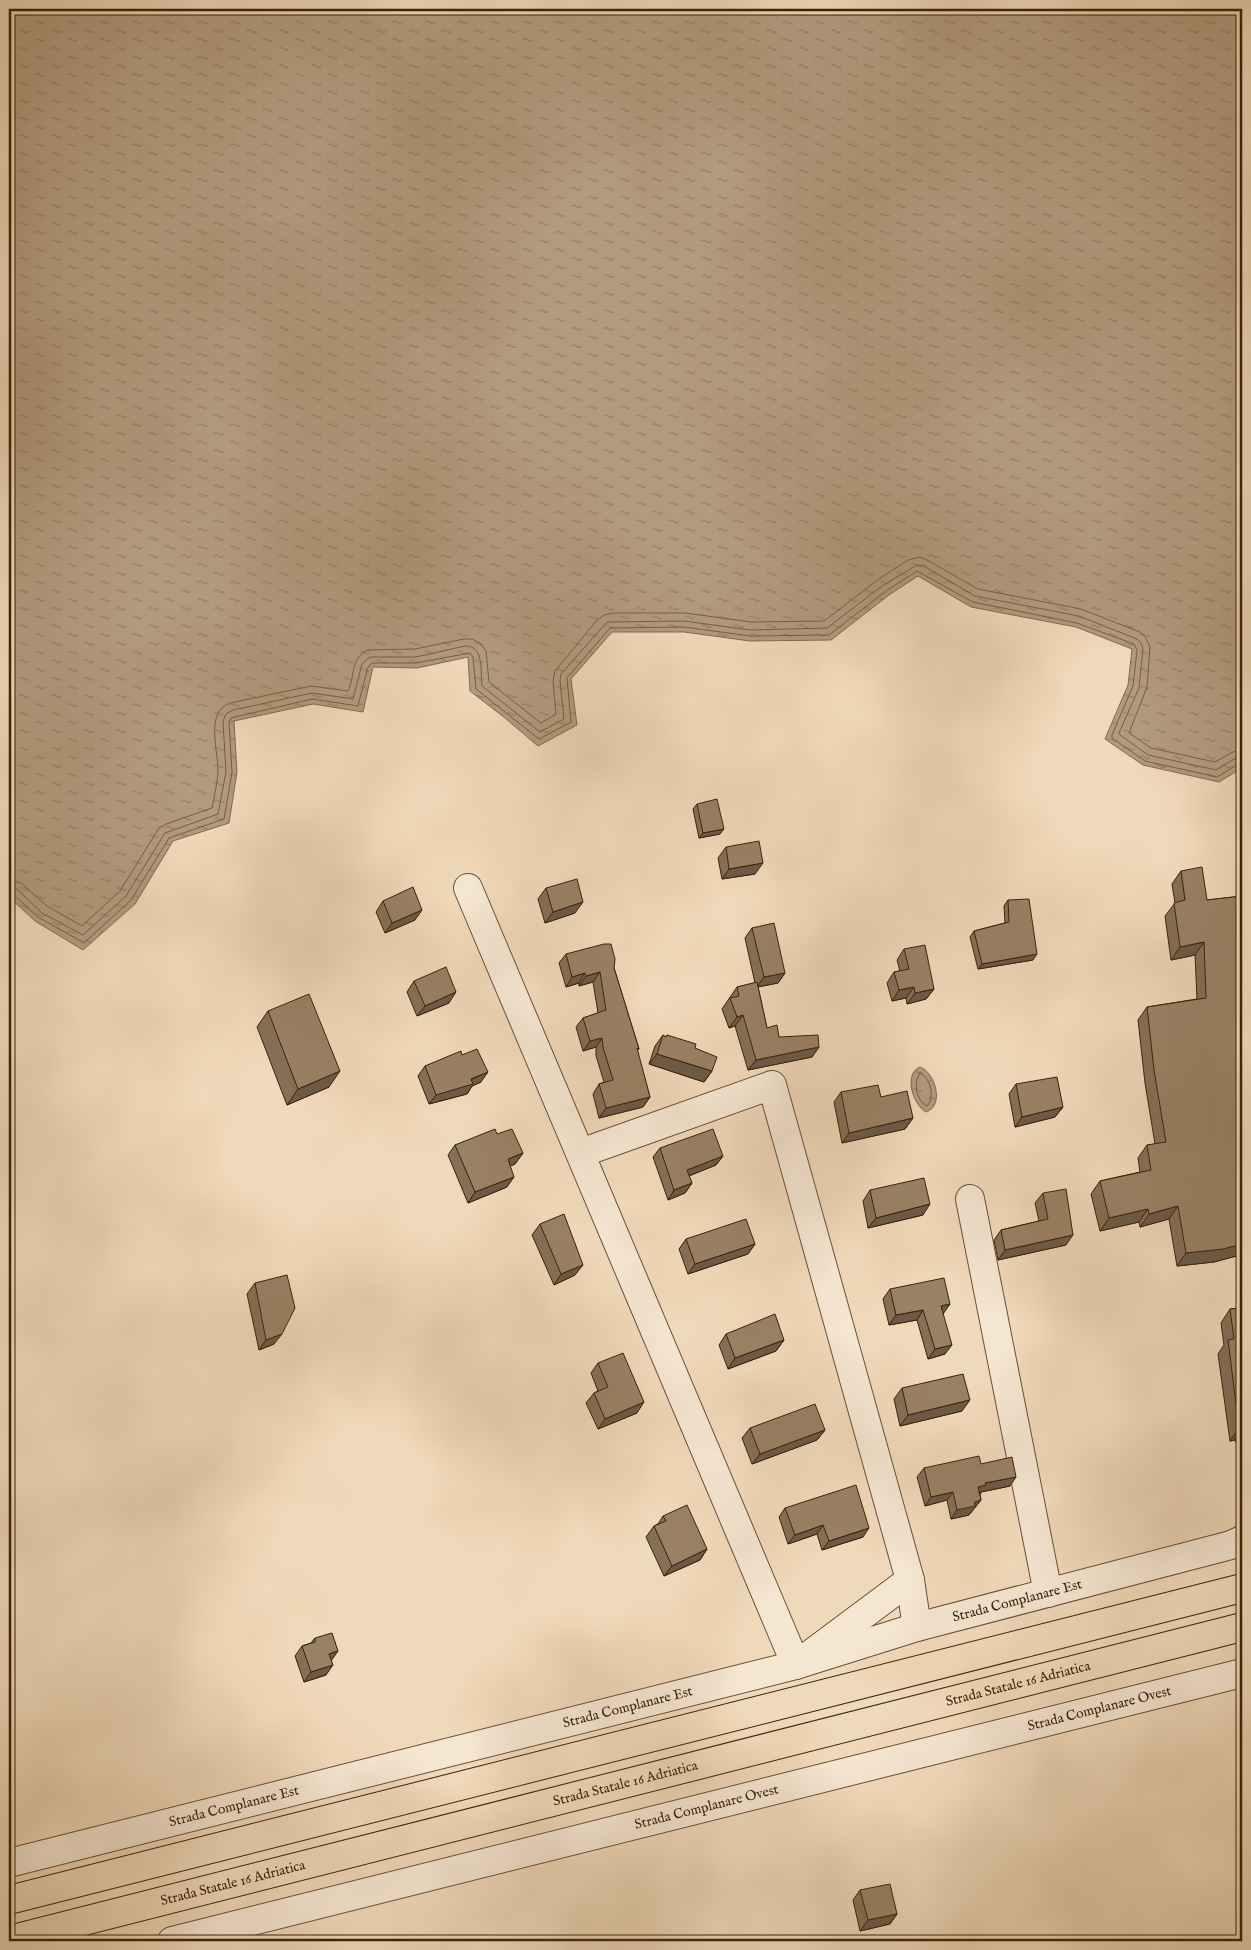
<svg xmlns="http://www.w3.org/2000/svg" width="1251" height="1950" viewBox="0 0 1251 1950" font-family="'IM FELL English',serif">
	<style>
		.water { fill: url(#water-ripples); stroke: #826a4f }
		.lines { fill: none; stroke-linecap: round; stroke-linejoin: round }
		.shore { stroke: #765e44; stroke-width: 1 }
		.minor-casing { stroke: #684f35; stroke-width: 30 }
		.highway-casing { stroke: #3b2109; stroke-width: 30 }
		.minor { stroke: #f5e6d2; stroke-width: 28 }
		.highway { stroke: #f0d9ba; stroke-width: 28 }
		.wall { fill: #846f57; stroke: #3b2109 }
		.shaded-wall { fill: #6b5a47; stroke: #3b2109 }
		.building { fill: #998165; stroke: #3b2109 }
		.labels { text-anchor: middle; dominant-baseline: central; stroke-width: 4; stroke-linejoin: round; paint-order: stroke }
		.street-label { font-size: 14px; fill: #3b2109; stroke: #f5e6d2 }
	</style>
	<defs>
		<pattern id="water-ripples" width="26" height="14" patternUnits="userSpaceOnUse" patternTransform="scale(1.25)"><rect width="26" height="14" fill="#b29a7e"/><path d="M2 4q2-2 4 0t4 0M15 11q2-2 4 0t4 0" fill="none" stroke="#927d65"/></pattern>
	</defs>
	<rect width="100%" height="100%" fill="#f0d9ba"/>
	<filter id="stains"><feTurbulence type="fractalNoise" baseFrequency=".004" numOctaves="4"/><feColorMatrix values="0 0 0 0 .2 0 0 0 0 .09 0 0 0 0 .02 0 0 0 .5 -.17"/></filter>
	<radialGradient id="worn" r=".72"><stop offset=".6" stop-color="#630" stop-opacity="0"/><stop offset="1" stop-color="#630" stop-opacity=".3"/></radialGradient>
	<path class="water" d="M9,9h1233v759l-23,14 -76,-17 -38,-26 23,-54 4,-36 -56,-22 -105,-20 -53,-31 -29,19 -58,45 -81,1 -66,-9h-72l-41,47 6,46 -39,21 -33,-28 -35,-27 -2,-34 -51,11 -44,-1 -10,45 -50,-8 -79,17 3,51 -8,51 -56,18 -38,63 -52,46 -48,-29 -26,-24z
		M920,1067c15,5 25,39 6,45 -13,-7 -23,-38 -6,-45z"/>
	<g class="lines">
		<path class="shore" d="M9,880l12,3 26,23 35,20 38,-35 39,-63 7,-4 46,-16c2,-12 6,-26 6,-38 0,-21 -13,-58 12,-67l81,-17 37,5c7,-14 2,-33 20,-41l47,-1 49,-10h8l8,4 6,8 3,31 52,41 15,-9 -3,-33 2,-10 42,-51 7,-5 9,-2h72l66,9 73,-1 55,-42 29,-19 12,-3 7,3 51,29 103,20 59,23 6,6 4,9 -3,40 -18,46 22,15 64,14 18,-10 9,-2
			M9,887l8,2 25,24 41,22 43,-39 39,-63 53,-19 8,-42 -3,-51 3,-7 7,-4 79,-17 41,6 9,-35 8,-7h46l49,-11c20,0 15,26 17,40l58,46 24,-13 -4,-38 1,-7 46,-52 77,-1 66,9 77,-2 55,-42 35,-21 7,1 51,30 104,20 58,23 4,4 2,6 -4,39 -20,45 1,2 28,20 68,15 20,-12 6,-1
			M9,893l5,2 24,22 46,26 47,-43 38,-62 55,-19 8,-47 -3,-50 2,-4 81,-19 46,7 10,-39 4,-4h44l54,-10 3,4 3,32 63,50 32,-17 -4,-44 43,-50 74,-1 66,9 79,-1 57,-44 31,-20 56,31 104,21 57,21 3,6 -4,36 -21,49v3l33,23 72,16 21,-13h4
			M920,1073c11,5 15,24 7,33 -11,-6 -14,-23 -7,-33z"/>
		<g class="minor-casing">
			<g id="minor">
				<path d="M468,888l328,777 114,-85"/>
				<path d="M581,1153l191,-68 138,495 7,47"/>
				<path d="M970,1199l78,394"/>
				<path id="s1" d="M9,1863l787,-198 121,-38 314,-82 11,-5"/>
				<path id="s2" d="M172,1941l1070,-268"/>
			</g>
		</g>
		<g class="highway-casing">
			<g id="highway">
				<path d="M9,1900l1233,-312"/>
				<path id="s3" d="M9,1940l1233,-313"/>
			</g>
		</g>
		<use href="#minor" class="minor"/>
		<use href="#highway" class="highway"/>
	</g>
	<path class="wall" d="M697,804l23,30 -21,4 -6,-29z
		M726,847l29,27 -33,5 -4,-21z
		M1181,871l26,29 35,-4v363l-1,1 -1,-5 -26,7 -37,4 -8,-47 -29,8 -1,-5 -39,9 -9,-37 9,-13 40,-9 -2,-14 9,-13 8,-1 -10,-61 -7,-63 9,-13 50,-8 -2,-44 -24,5 -6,-44 10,-13 -3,-19z
		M546,888l29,25 -30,10 -7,-24z
		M1008,900l25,60 -55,9 -8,-32 4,-6 31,-8 -1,-17z
		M383,901l32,19 -30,13 -9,-21z
		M752,928l33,45 -7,10 -20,4 9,41 12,9 40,10 -7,10 -64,13 -13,-44 -6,2 -7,-19 15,-22 18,-4 -10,-45z
		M904,949l30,40 -8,10 -19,5 -1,-6 -14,3 -5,-18 7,-11 6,-1 -3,-11z
		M566,954l48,14 25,81 -2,2 13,46 -7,10 -44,11 -6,-24 6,-10 5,-2 -8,-26v-9l-13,4 -7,-24 7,-9 15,-5 -5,-31 -14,4v-3l-13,4 -7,-24z
		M414,981l35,22 -32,13 -10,-24z
		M268,1011l61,76 -42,18 -30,-78z
		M663,1035l3,2 1,-2 28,13 17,23 -8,11 -55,-18 6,-18z
		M462,1055l19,27 -9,4 -5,8 -38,10 -11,-28 7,-10z
		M1016,1084l47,23 -8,10 -40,10 -6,-33z
		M841,1092l40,5 32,21 -8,11 -63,14 -8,-41z
		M497,1134l26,19 -8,11 -5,2 -3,21 -39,16 -20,-48 7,-10z
		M660,1148l63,8 -7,9 -27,11 3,7 -7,10 -17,7 -15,-43z
		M870,1190l53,25 -55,13 -5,-27z
		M1043,1193l23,52 -68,15 -4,-20 7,-10 38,-9 -4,-18z
		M540,1224l35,51 -21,10 -22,-50z
		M686,1239l69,5 -7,10 -60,20 -9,-25z
		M255,1283l19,61 -15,6 -12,-56z
		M890,1289l60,15 -7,9 2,41 -17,5 -11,-39 -28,5 -6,-26z
		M1242,1308v150l-7,-18 -5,1 -12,-87 6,-9 -3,-22 9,-14z
		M726,1334l58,6 -8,11 -48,18 -9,-24z
		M598,1363l39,50 -39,16 -12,-26 8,-10 4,-2 -7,-18z
		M902,1388l60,23 -62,15 -6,-27z
		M750,1428l75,2 -8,10 -65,24 -10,-26z
		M981,1464l29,22 -29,6 -1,2 1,6 -12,15 -18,4 -4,-19 -22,6 -8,-29 7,-9z
		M785,1508l78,29 -41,13 -5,-16 -29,10 -9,-27z
		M663,1516l44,33 -7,11 -36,16 -18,-39 8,-11 4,-2z
		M315,1638l16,23 -5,14 -22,7 -9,-26 7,-10 9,-3z
		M860,1890l37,24 -7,10 -30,7 -7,-31z"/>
	<path class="shaded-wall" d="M724,829l-4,5 -21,4 4,-5z
		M763,863l-8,11 -33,5 7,-10z
		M583,902l-8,11 -30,10 8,-11z
		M422,910l-7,10 -30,13 7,-10z
		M1204,942l-9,13 -24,5 9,-13z
		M1037,954l-4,6 -55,9 4,-5z
		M600,972l-7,10 -14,4 7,-10z
		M585,973l-6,10 -13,4 6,-10z
		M785,973l-7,10 -21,4 7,-10z
		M914,987l-8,11 -14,3 7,-11z
		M934,989l-8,10 -19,5 8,-11z
		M456,992l-7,11 -32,13 8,-10z
		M743,1015l-8,11 -6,2 8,-11z
		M602,1038l-6,9 -13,4 7,-10z
		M819,1047l-7,10 -64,13 8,-10z
		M657,1054l55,17 -8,11 -55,-18z
		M340,1071l-11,16 -42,18 11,-16z
		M488,1072l-7,10 -9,4 -5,8 -38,10 7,-9z
		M650,1097l-7,10 -44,11 7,-10z
		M1063,1107l-8,10 -40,10 7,-10z
		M913,1118l-8,11 -63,14 7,-10z
		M523,1153l-8,11 -14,6 7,-11z
		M723,1156l-7,9 -35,14 6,-9z
		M514,1177l-7,10 -39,16 7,-11z
		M692,1183l-7,10 -17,7 6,-10z
		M930,1204l-7,11 -55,13 8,-10z
		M1178,1206l-9,13 -29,8 9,-13z
		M1148,1209l-9,13 -39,9 9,-13z
		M1073,1235l-7,10 -68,15 7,-10z
		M755,1244l-7,10 -60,20 7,-10z
		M1242,1244v8l-2,3 -26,7 -37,4 9,-13z
		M583,1265l-8,10 -21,10 7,-11z
		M950,1304l-7,10 -2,-8z
		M923,1310l-6,10 -28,5 7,-10z
		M282,1334l-8,10 -15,6 7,-10z
		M784,1340l-8,11 -48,18 7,-11z
		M952,1345l-7,9 -17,5 7,-10z
		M970,1400l-8,11 -62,15 8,-11z
		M644,1402l-7,11 -39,16 7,-10z
		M1242,1427v3l-7,10 -5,1 9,-13z
		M825,1430l-8,10 -65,24 8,-10z
		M1016,1477l-6,9 -29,6 -1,2 -2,-7 7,-4z
		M953,1492l-6,8 -22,6 6,-9z
		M981,1500l-12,15 -18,4 6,-9 18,-8z
		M823,1525l-6,9 -29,10 7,-9z
		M869,1528l-6,9 -41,13 7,-9z
		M707,1549l-7,11 -36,16 8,-10z
		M338,1651l-7,10 -2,-7z
		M333,1665l-7,10 -22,7 7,-10z
		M897,1914l-7,10 -30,7 8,-11z"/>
	<path class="building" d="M717,799l7,30 -21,4 -6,-29z
		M759,841l4,22 -34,6 -3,-22z
		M1202,867l5,33 35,-4v348l-19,5 -37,4 -8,-47 -29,8 -1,-5 -39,9 -9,-37 51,-11 -4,-25 19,-3 -12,-72 -7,-63 59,-9 -2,-56 -24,5 -6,-44 11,-3 -4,-29z
		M577,879l6,23 -30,10 -7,-24z
		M413,887l9,23 -30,13 -9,-22z
		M1029,899l8,55 -55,10 -8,-33 35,-9 -1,-22z
		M774,923l11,50 -21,4 -12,-49z
		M604,944h7l4,15 -1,9 25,81 -2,-1 13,49 -44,11 -7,-24 14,-4 -10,-33 -1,-9 -12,3 -7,-23 23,-8 -6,-38 -14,4 -1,-3 -13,4 -6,-23z
		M925,945l9,44 -19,4 -1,-6 -15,3 -5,-18 15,-3 -5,-20z
		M446,967l10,25 -31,14 -11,-25z
		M757,982l10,46 10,-3 2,12 39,-2 1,12 -63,13 -13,-45 -6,2 -7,-19 9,-2 -2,-9z
		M309,994l31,77 -42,18 -30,-78z
		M663,1035l3,2 1,-2 29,9 -1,4 22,9 -5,14 -55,-17z
		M477,1049l11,23 -17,7 2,5 -37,11 -11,-29 36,-15 1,4z
		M1057,1077l6,30 -41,10 -6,-33z
		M878,1085l3,12 26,-6 6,27 -64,15 -8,-41z
		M495,1129l2,5 15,-5 11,24 -15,6 6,18 -39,15 -20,-47z
		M713,1129l10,27 -36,14 5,13 -18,7 -14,-42z
		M924,1178l6,26 -54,14 -6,-28z
		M1066,1189l7,46 -68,15 -4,-20 47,-11 -5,-26z
		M564,1214l19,51 -22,9 -21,-50z
		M746,1219l9,25 -60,20 -9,-25z
		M287,1275l8,33 -13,26 -16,6 -11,-57z
		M944,1278l6,26 -9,2 11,39 -17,4 -12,-39 -27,5 -6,-26z
		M1242,1308v119l-3,1 -11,-88 6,-1 -4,-30z
		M775,1314l9,26 -49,18 -9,-24z
		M623,1353l21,49 -39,17 -11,-26 14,-6 -10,-24z
		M963,1374l7,26 -62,15 -6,-27z
		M815,1404l10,26 -65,24 -10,-26z
		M979,1456l2,8 31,-7 4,20 -31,6 1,2 -8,2 3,13 -6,2v4l-18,4 -4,-18 -22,5 -7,-29z
		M856,1485l13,43 -40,13 -6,-16 -28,10 -10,-27z
		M687,1505l20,44 -35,17 -18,-40 12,-5 -3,-5z
		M332,1633l6,18 -9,3 4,11 -22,7 -9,-26 13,-4v-4z
		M890,1884l7,30 -29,6 -8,-30z"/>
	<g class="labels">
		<g class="street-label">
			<text stroke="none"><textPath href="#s1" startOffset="1042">Strada Complanare Est</textPath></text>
			<text stroke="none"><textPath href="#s3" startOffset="1041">Strada Statale 16 Adriatica</textPath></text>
			<text stroke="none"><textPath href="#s1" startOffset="638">Strada Complanare Est</textPath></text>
			<text stroke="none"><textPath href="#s2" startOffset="956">Strada Complanare Ovest</textPath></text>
			<text stroke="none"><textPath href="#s3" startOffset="636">Strada Statale 16 Adriatica</textPath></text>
			<text stroke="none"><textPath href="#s1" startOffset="232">Strada Complanare Est</textPath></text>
			<text stroke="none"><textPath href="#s2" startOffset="551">Strada Complanare Ovest</textPath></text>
			<text stroke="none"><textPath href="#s3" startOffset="231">Strada Statale 16 Adriatica</textPath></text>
		</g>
	</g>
	<rect width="1251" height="1950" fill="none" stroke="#f0d9ba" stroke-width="30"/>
	<rect x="10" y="10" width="1231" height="1930" fill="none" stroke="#3b2109" stroke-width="2.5"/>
	<rect x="15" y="15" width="1221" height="1920" fill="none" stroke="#3b2109"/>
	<rect width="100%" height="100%" filter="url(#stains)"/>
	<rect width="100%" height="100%" fill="url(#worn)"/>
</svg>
